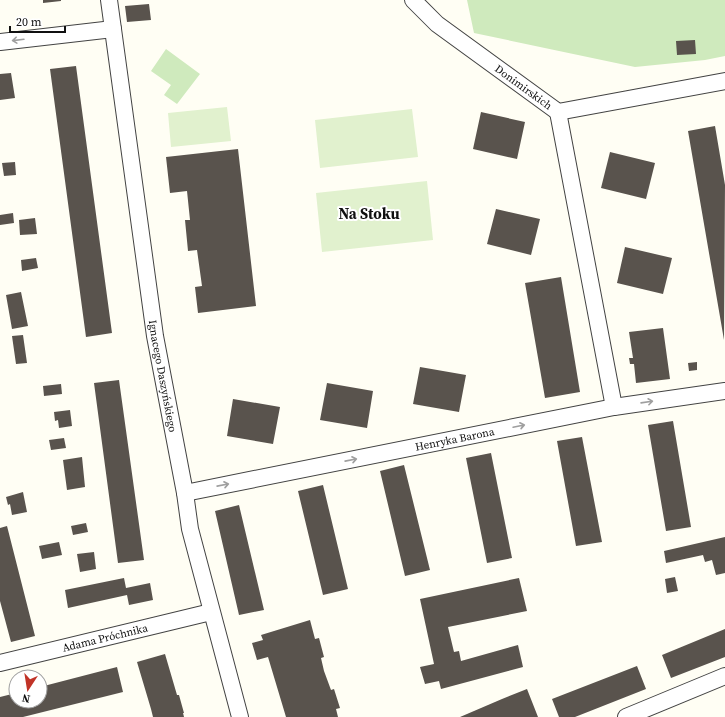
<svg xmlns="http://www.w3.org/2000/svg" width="725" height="717" viewBox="0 0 725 717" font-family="'Source Serif 4',serif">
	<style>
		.green { fill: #cfeabd }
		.pitch { fill: #e1f1ce }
		.building { fill: #59534d }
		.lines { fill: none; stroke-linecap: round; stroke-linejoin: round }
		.street-casing { stroke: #434343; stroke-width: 18 }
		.street { stroke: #fff; stroke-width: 16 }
		.oneway { stroke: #9f9f9f }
		.labels { text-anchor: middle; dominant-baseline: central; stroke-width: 4; stroke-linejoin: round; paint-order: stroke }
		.street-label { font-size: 11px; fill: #101010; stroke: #fff }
		.district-label { font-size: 15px; font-weight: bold; fill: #101010; stroke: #fff }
	</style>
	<rect width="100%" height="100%" fill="#fffef4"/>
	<path class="green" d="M467,0h258v56l-20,4 -70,7 -161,-34z
		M166,49l34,25 -23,30 -13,-9 7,-10 -20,-14z"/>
	<path class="pitch" d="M227,107l4,34 -60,6 -3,-34z
		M412,109l6,48 -98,11 -5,-48z
		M427,181l6,59 -111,12 -6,-59z"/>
	<path class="building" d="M43,0h18v1l-18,2z
		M149,4l2,16 -24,2 -2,-16z
		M695,40l1,14 -19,1 -1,-14z
		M76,66l36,267 -26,4 -36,-268z
		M11,73l4,25 -15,2v-26z
		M481,112l44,10 -8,37 -44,-10z
		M715,126l10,59 -1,155 -36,-209z
		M238,149l18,157 -58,7 -3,-26 7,-1 -5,-36 -9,1 -3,-31h5l-3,-29 -17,2 -4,-36z
		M610,152l45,11 -9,36 -45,-11z
		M15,162l1,13 -12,1 -2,-13z
		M496,209l44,10 -9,36 -44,-11z
		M13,213l1,10 -14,2v-10z
		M35,218l2,16 -17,1 -1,-15z
		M625,247l47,11 -9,36 -46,-11z
		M36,258l2,10 -16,3 -1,-11z
		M561,277l19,115 -35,6 -20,-115z
		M21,292l7,34 -16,3 -6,-34z
		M663,328l7,51 -34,4 -2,-19h-4l-1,-6h4l-4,-26z
		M23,335l4,28 -11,1 -4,-28z
		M697,362v8l-8,1 -1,-8z
		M420,367l46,8 -7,37 -46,-8z
		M119,380l25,180 -26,3 -24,-180z
		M327,383l46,8 -6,37 -47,-8z
		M61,384l1,10 -18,2 -1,-10z
		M233,399l47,8 -7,37 -46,-8z
		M70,410l2,16 -13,2 -1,-8 -3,1 -1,-9z
		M673,421l18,106 -25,4 -18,-106z
		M582,437l20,105 -26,4 -19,-105z
		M64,438l2,10 -15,2 -2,-10z
		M491,453l21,105 -25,5 -21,-105z
		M82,457l3,30 -18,3 -4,-30z
		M404,465l26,105 -25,6 -25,-105z
		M323,485l25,104 -25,6 -25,-104z
		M23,492l4,20 -15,3 -2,-11 -2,1 -2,-8z
		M239,505l25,105 -25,5 -24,-104z
		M86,523l2,9 -15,3 -2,-9z
		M7,526l28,110 -24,6 -11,-41v-73z
		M725,537v36l-9,2 -4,-15 -7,2 -2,-7 -37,8 -2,-12z
		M59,542l3,13 -20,4 -3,-13z
		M94,552l2,17 -16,3 -3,-18z
		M675,577l3,14 -11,2 -2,-14z
		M124,578l2,10 24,-5 3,17 -24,5 -2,-10 -59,13 -3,-18z
		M519,578l8,33 -79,16 6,25 5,-1 2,10 57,-16 5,22 -82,22 -2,-8 -14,3 -5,-17 14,-3 -14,-65z
		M310,620l5,19 4,-1 5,19 -3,1 3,13 7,19 3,-1 6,19 -4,1 2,8h-52l-18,-60 -11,3 -5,-17 11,-3 -2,-5z
		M725,629v28l-54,21 -9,-23z
		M165,654l12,41h2l5,18h-1l1,4h-31l-2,-8 -14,-47z
		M637,666l9,23 -71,28h-16l-7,-18z
		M117,667l6,25 -100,25h-23v-20l16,-4v8h24v-14z
		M527,689l11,28h-78l42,-18z"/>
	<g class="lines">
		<g class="street-casing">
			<g id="street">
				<path id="s1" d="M109,0l46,336 30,157 5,36 50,188"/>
				<path id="s2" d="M413,0l24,24 121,88 167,-31"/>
				<path d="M0,42l113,-13"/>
				<path d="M558,112l56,295"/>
				<path id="s3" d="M185,493l429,-86 111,-16"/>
				<path id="s4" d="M0,663l211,-51"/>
				<path d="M626,717l99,-41"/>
			</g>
		</g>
		<use href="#street" class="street"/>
	</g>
	<defs><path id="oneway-shaft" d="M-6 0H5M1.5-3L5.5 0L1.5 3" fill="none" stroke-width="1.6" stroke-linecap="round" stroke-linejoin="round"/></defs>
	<g class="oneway">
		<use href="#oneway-shaft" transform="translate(18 40) rotate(173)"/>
		<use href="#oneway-shaft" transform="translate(647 402) rotate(-8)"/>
		<use href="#oneway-shaft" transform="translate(519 426) rotate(-12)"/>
		<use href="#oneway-shaft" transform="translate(351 460) rotate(-11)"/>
		<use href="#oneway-shaft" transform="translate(223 485) rotate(-11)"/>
	</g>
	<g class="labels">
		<g class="street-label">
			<text stroke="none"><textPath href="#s2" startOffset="141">Donimirskich</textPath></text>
			<text stroke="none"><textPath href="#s1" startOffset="380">Ignacego Daszyńskiego</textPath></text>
			<text stroke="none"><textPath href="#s3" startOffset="275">Henryka Barona</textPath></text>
			<text stroke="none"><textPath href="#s4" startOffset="108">Adama Próchnika</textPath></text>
		</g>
		<g class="district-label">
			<text x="369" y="213">Na Stoku</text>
		</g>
	</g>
	<g transform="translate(28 689) rotate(192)"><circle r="19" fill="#ffffff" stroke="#9f9f9f"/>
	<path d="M0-3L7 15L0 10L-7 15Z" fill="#c13327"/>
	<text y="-6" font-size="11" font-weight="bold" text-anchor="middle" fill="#101010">N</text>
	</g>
	<path d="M10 26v6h55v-6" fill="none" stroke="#101010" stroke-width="2"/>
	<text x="16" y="26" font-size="12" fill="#101010" stroke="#ffffff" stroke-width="3" paint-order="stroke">20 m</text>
</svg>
